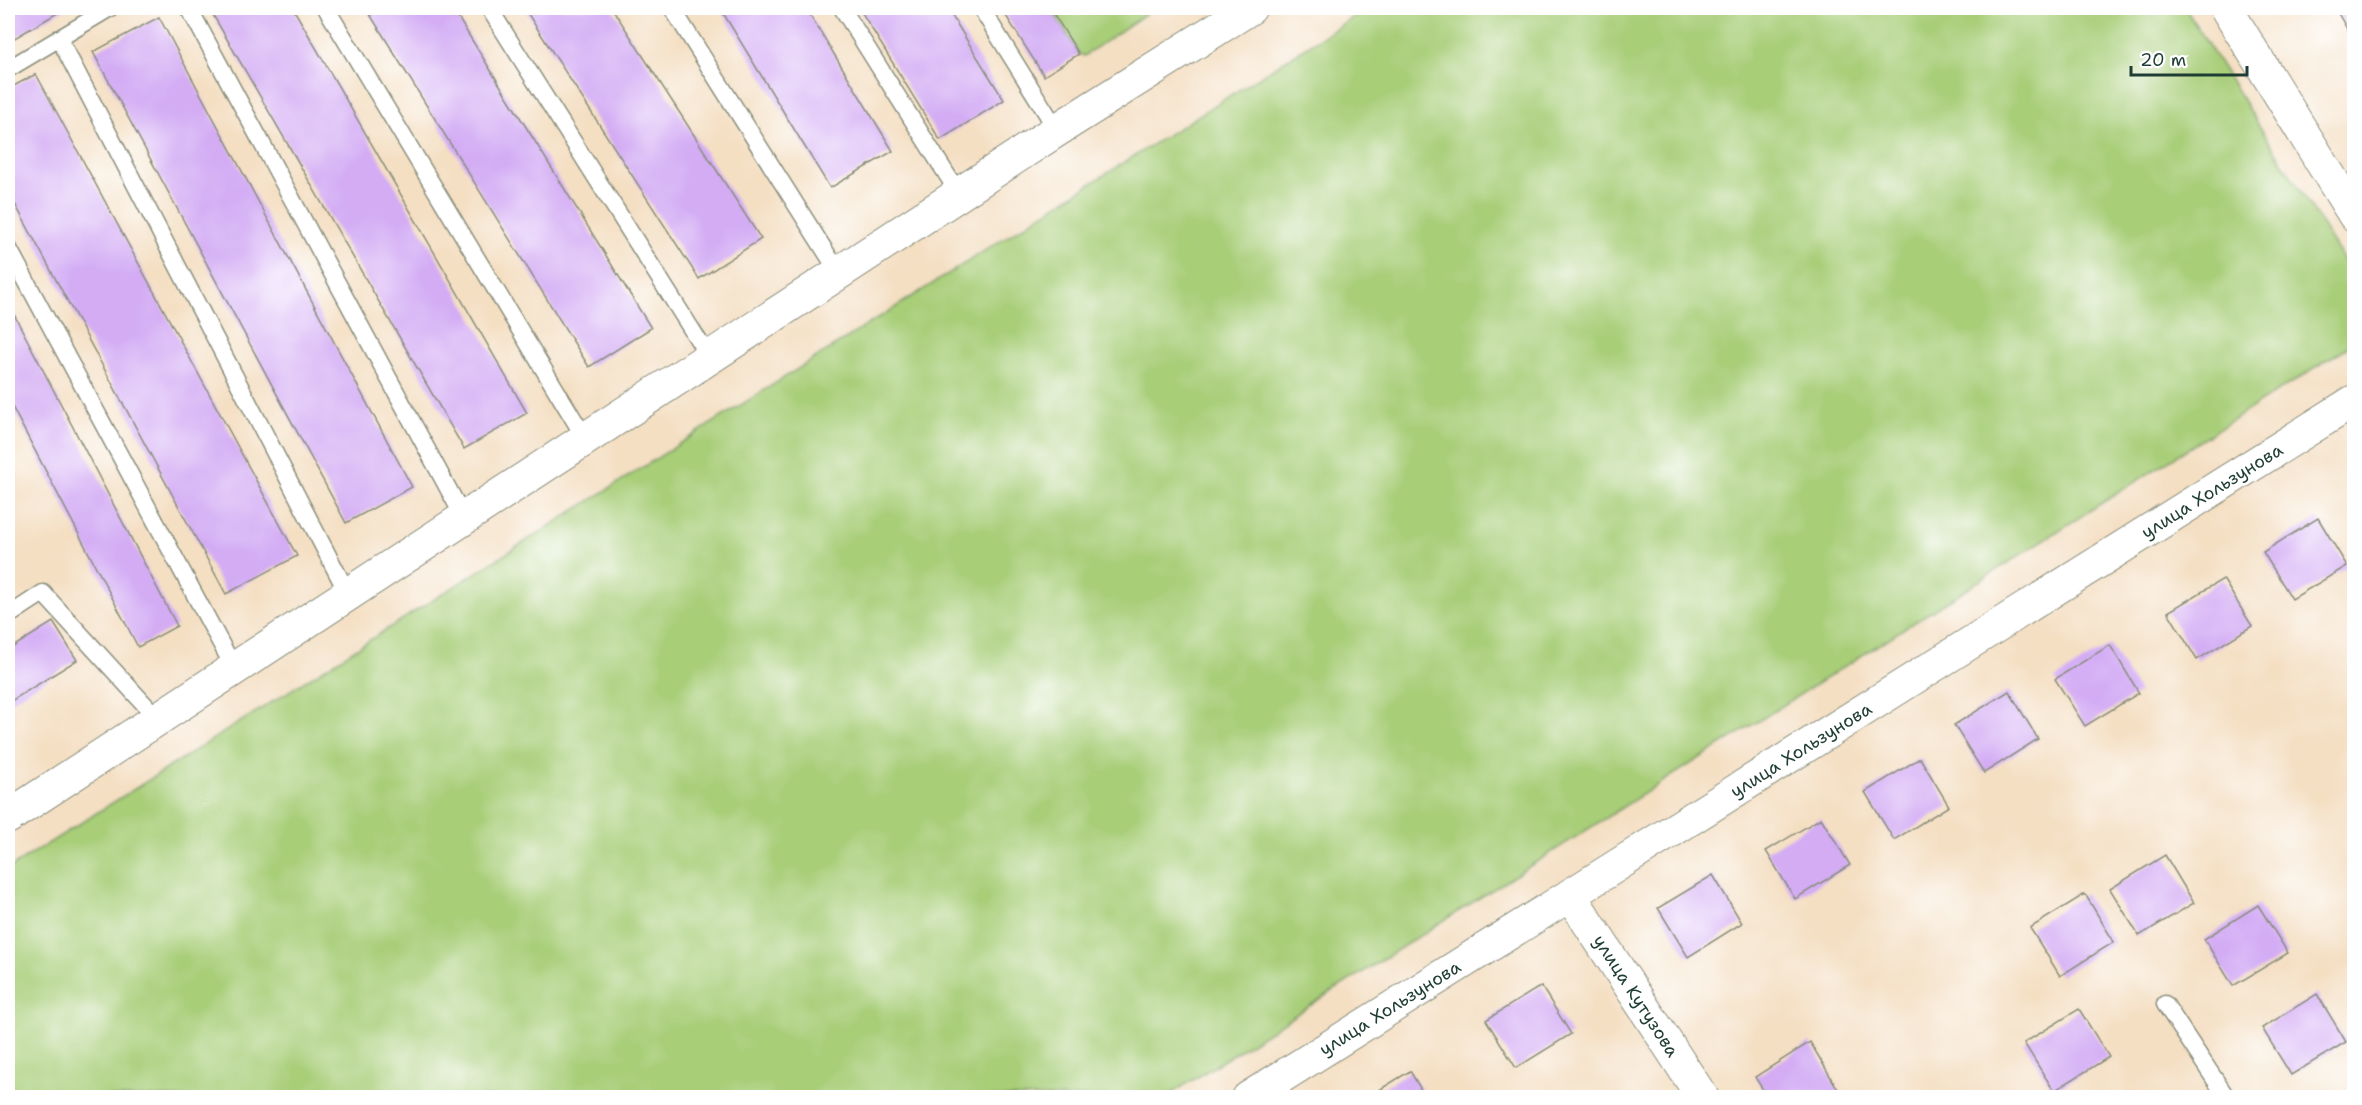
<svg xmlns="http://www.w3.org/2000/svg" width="2362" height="1105" viewBox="0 0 2362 1105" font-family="'Shantell Sans',sans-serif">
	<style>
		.green { fill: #a8ce78; stroke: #648656; stroke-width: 1.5 }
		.building { fill: #d3acf4 }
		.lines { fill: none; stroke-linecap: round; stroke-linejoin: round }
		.lane-casing { stroke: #8a8e7c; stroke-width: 19 }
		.street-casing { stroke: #8a8e7c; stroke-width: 34 }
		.secondary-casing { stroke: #8a8e7c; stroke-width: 35 }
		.lane { stroke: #fff; stroke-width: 16 }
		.street { stroke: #fff; stroke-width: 32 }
		.secondary { stroke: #fff; stroke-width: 33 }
		.labels { text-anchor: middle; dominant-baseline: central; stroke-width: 4.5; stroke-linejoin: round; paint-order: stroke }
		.street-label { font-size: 18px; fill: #1f3d34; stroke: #fff }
	</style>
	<rect width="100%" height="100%" fill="#fff"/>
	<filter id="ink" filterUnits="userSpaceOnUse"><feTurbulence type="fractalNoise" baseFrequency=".0167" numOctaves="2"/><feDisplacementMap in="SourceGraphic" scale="12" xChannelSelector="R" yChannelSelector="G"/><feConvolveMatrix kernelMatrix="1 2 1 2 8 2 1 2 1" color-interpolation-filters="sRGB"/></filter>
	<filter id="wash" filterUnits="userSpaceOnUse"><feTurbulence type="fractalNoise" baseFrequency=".008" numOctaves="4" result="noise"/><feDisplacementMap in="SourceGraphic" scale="24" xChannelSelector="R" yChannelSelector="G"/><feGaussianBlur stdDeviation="1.35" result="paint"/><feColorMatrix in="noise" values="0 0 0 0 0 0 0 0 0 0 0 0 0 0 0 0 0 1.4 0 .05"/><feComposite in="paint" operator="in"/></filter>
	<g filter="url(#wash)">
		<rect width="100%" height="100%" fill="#f4dfc3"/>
		<path class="green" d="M1050,8h104l-70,48 -5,-2z
			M1368,8h817l169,268v67l-1188,754h-1158v-228z"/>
		<g id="blocks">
			<path class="building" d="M8,8h58l-58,34z
				M209,8h84l234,405 -63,36z
				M366,8h86l199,320 -62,39z
				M524,8h88l149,231 -62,40z
				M720,8h86l87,143 -63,37z
				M859,8h88l57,92 -64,40z
				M1001,8h49l29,46 -35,22z
				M2335,8h19v33z
				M159,17l253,470 -66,36 -253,-471z
				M36,74l261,482 -71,38 -218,-403v-102z
				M8,303l169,323 -39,21 -130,-248z
				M2318,518l29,48 -55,33 -29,-47z
				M2223,579l29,47 -55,34 -29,-48z
				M53,622l24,38 -69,43v-53z
				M2110,645l29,48 -54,33 -30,-47z
				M2009,691l29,48 -54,34 -30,-48z
				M1920,758l29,48 -55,34 -29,-48z
				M1821,818l29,47 -55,34 -29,-48z
				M2165,855l29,48 -55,33 -29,-47z
				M1713,875l29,48 -54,34 -30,-49z
				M2085,894l29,48 -54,34 -30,-48z
				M2258,905l30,48 -55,33 -29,-47z
				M1541,986l30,48 -55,34 -30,-48z
				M2317,994l29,48 -55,33 -29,-47z
				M2079,1009l30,48 -55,34 -30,-48z
				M1810,1042l29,49 -11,7h-60l-13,-21z
				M1410,1071l16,27h-60z"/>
		</g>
	</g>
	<g filter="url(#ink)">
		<use href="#blocks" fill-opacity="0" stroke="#8a8e7c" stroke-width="1.5"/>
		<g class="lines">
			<g class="lane-casing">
				<path id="lane" d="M189,8l275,510
					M326,8l259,430
					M489,8l220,349
					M672,8l167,265
					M842,8l117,186
					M981,8l76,122
					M59,38l289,556
					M8,69l102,-61
					M8,247l226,421
					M8,616l35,-23 115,126
					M2165,1004l62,94"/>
			</g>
			<g class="street-casing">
				<path id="street" d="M2226,8l128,207
					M1570,895l133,203
					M1248,1098l1106,-697"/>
			</g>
			<g class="secondary-casing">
				<path id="secondary" d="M8,817l1049,-687 193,-122"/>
			</g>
			<use href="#lane" class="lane"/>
			<use href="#street" class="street"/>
			<use href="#secondary" class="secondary"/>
		</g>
	</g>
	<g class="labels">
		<g class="street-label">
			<text transform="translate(2212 491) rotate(-32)">улица Хользунова</text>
			<text transform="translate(1801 750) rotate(-32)">улица Хользунова</text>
			<text transform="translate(1636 996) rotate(57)">улица Кутузова</text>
			<text transform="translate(1390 1008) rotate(-32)">улица Хользунова</text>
		</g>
	</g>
	<rect width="2362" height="1105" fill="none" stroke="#fff" stroke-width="30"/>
	<path d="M2131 66v9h116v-9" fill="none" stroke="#1f3d34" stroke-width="3"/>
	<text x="2140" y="66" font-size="18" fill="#1f3d34" stroke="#ffffff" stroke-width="4.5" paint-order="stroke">20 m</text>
</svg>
